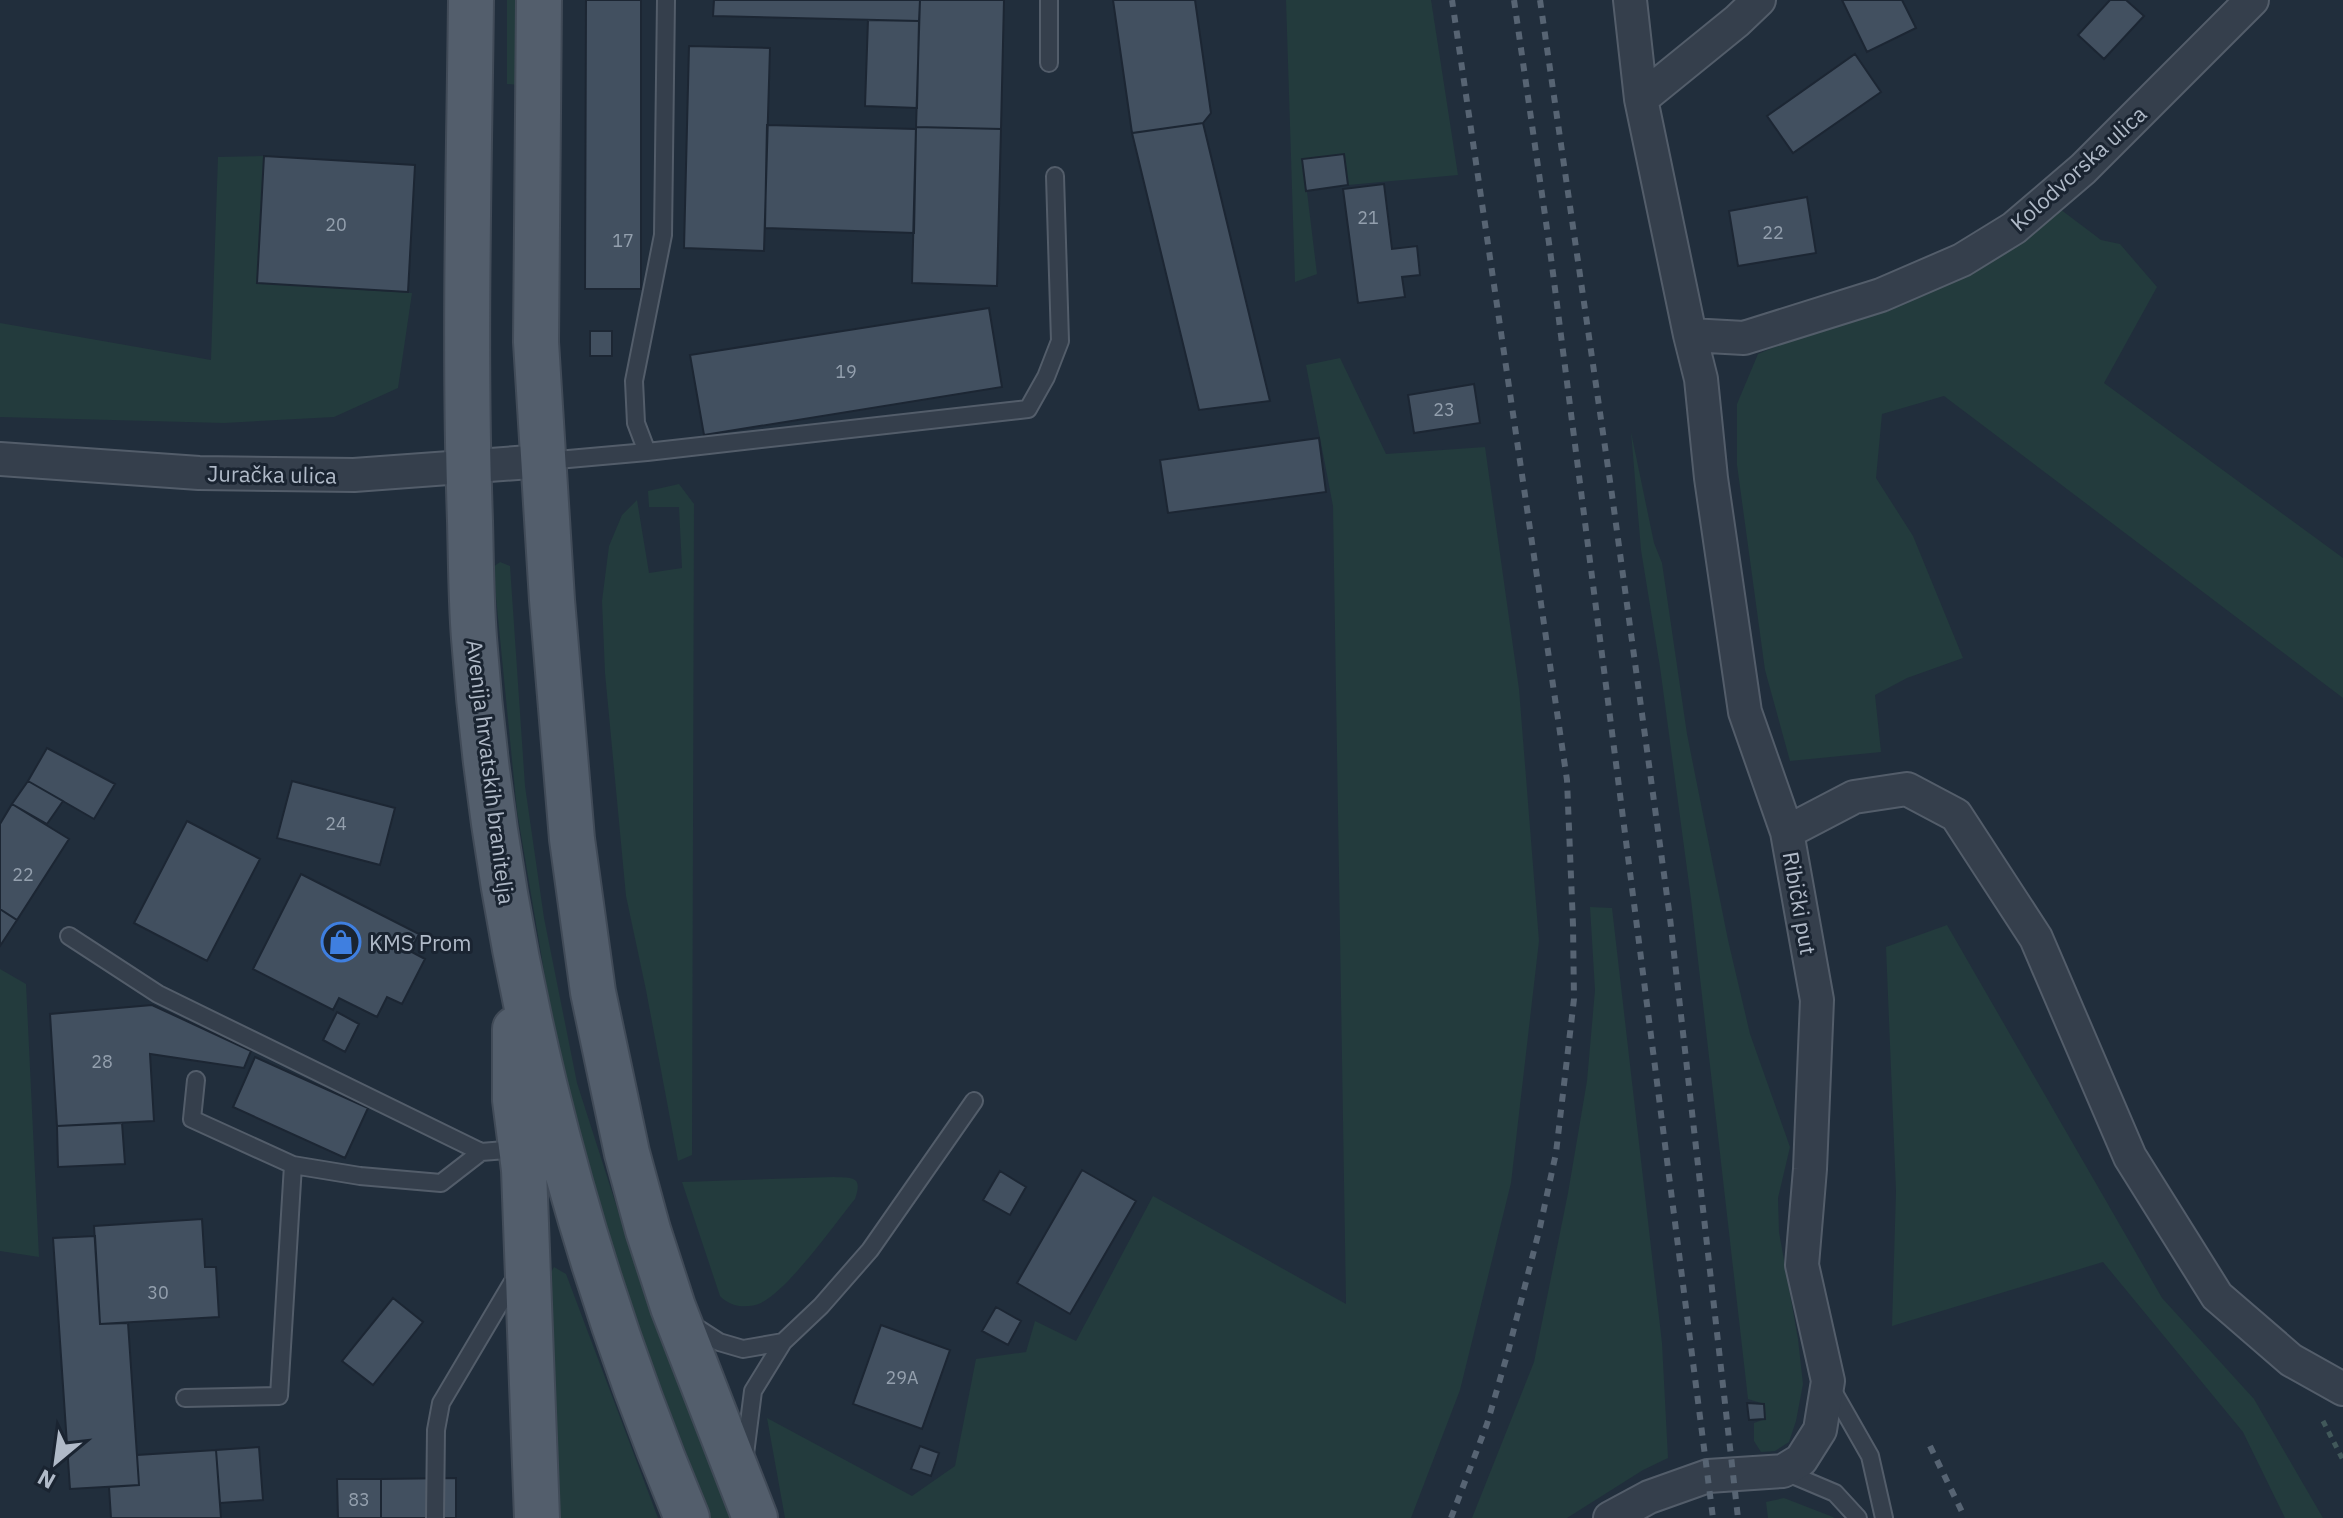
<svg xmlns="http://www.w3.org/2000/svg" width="2343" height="1518" viewBox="0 0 2343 1518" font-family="'IBM Plex Sans',sans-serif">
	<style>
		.green { fill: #233b3d }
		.building { fill: #425060; stroke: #1c2633; stroke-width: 2 }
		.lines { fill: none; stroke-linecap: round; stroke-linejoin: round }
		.service-casing { stroke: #535d6a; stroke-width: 20 }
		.minor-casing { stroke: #535d6a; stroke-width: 36 }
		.primary-casing { stroke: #414b58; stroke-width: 48 }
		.path { stroke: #41585a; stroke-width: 5; stroke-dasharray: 6 6; stroke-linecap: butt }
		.service { stroke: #353f4c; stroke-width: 16 }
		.minor { stroke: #353f4c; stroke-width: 32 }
		.primary { stroke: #535e6c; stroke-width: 44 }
		.rail { stroke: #576473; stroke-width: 6; stroke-dasharray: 8 8; stroke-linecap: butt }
		.labels { text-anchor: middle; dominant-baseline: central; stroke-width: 6; stroke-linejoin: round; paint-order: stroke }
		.number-label { font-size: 18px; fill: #94a0ae }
		.street-label { font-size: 22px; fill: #b0bac8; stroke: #1a2431 }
		.poi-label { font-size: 22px; fill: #b0bac8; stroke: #1a2431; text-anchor: start }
	</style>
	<rect width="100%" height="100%" fill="#212e3c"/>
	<path class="green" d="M507,0h14v85l-14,-1z
		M1286,0h145l27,175 -110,10 -4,-31 -41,5 14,115 -22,8z
		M264,156l-7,127 155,10 -14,95 -64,29 -110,6 -224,-6v-94l211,37 7,-203z
		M2060,209l41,31 19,4 37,43 -53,96 239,175v140l-399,-302 -62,18 -6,64 37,58 50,122 -56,20 -32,17 6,57 -91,9 -25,-91 -28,-205v-61l21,-50 96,-40z
		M1340,358l46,96 99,-7 34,242 20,252 -28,242 -51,207 -49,128h-626l-18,-100 145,78 43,-30 21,-107 50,-7 9,-31 41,20 77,-145 193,108 -13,-798 -27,-141z
		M1631,432l23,111 8,20 25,171 41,206 22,94 40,113 -12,51 1,34 19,107 5,45 -7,37 -7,21 -14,9 -14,1 -7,-11v-18l11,-4 -1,-15 -16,-5 -57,-500 -31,-232 -19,-117z
		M679,484l15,20 -2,651 -14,6 -32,-171 -20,-94 -21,-223 -3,-72 7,-55 13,-31 15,-15 12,73 33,-5 -3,-61h-30l-1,-16z
		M500,562l10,4 15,220 19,132 33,165 78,243 76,192h-20l-83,-217 -36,-115 -27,-107 -19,-96 -29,-172 -24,-244z
		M1590,907l22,1 50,435 6,115 -25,12 -76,48h-95l62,-156 34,-169 19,-112 8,-91z
		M1947,925l215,373 92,101 69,119h-38l-42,-86 -140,-170 -211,64 4,-135 -10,-244z
		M0,969l26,15 13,273 -39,-6z
		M834,1177c19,1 29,-1 21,22 -22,27 -66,90 -94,104 -14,6 -31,4 -41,-7l-38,-114z
		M554,1267l12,7 92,244h-104l-4,-244z
		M1784,1498l49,19 1,1h-66l-2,-16z"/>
	<path class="building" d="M586,0h55v289h-56z
		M714,0h206l-1,21 -206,-5z
		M920,0h84l-3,129 -85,-2z
		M1113,0h82l16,113 -8,10 -71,10z
		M1842,0h60l14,28 -49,24z
		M2110,0h16l18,16 -40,43 -26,-24z
		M868,20l51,1 -2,87 -52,-2z
		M689,46l81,2 -6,203 -80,-3z
		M1855,54l26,38 -88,61 -26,-37z
		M1203,123l67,278 -71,9 -67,-277z
		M767,125l149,4 -2,104 -149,-5z
		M916,127l85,2 -4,157 -85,-3z
		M1344,154l4,31 -42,6 -4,-32z
		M264,156l151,9 -7,127 -151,-9z
		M1384,184l8,65 25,-3 3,29 -18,2 3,20 -47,6 -15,-114z
		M1807,197l9,56 -78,13 -9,-55z
		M989,308l13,79 -298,48 -14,-80z
		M590,331h22v25h-22z
		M1474,384l6,39 -66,10 -6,-38z
		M1319,438l7,54 -158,21 -8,-53z
		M47,748l68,36 -21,35 -66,-38z
		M28,781l35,20 -16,23 -35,-20z
		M292,781l103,27 -15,57 -103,-27z
		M12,804l57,35 -52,81 -17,-11v-85z
		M187,821l73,38 -53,102 -73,-38z
		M301,874l118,60 -9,17 15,8 -23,45 -15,-7 -10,20 -38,-19 -6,12 -80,-41z
		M0,909l17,11 -17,26z
		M152,1005l99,46 -7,17 -94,-14 4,67 -97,5 -7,-112z
		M337,1012l22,12 -14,28 -22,-12z
		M255,1057l113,51 -23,50 -112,-51z
		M122,1123l3,41 -67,3 -1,-41z
		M1082,1170l54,31 -66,113 -53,-31z
		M1000,1171l26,16 -16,28 -27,-15z
		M202,1219l3,48h11l3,50 -119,7 -6,-98z
		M95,1236l5,88 28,-1 11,162 -69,4 -17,-251z
		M393,1298l30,24 -50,63 -31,-24z
		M996,1307l25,14 -13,24 -26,-14z
		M881,1325l69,25 -28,79 -69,-25z
		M1747,1403l17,1 1,15 -16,1z
		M920,1446l19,7 -8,23 -20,-7z
		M259,1447l4,53 -43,3 -4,-53z
		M216,1450l5,68h-110l-2,-31 30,-2 -2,-30z
		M456,1478v40h-75v-39z
		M337,1479h44v39h-43z"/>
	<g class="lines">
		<g class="service-casing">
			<path id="service" d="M1049,0v63
				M647,452l-11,-29 -2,-42 29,-146 3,-235
				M546,461l101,-9 381,-43 18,-32 14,-36 -5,-165
				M69,936l89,58 323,158 37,-3
				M196,1080l-4,39 101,46 67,11 81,7 40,-31
				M691,1324l28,18 24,7 40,-7
				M1829,1384l41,72 14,62
				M185,1398l94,-2 14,-231
				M745,1454l8,-63 30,-49 38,-36 49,-56 104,-149
				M1783,1471l52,22 23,25
				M435,1518l1,-88 5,-27 71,-120h7"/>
		</g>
		<g class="minor-casing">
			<path id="minor" d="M1641,99l96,-78 22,-21
				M1690,335l54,3 137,-43 81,-35 52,-32 69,-59 169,-169
				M0,459l199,14 155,2 190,-14
				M1787,832l67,-35 53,-8 49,26 80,123 94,219 87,139 74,64 52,29
				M1610,1518l39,-21 59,-21 75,-5 18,-11 19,-30 8,-49 -26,-116 8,-96 7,-169 -30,-168 -42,-120 -34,-234 -10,-99 -11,-44 -49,-236 -11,-99"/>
		</g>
		<g class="primary-casing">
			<path id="primary" d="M471,0c-2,174 -7,347 -1,521 1,39 1,78 4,117 22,302 96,601 213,880
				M539,0l-3,342 16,258 20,239 21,153 34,161 21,77 25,77 82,211
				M515,1029v71l9,70 13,348"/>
		</g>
		<path class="path" d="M2323,1421l20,39"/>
		<use href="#service" class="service"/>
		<use href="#minor" class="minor"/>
		<use href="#primary" class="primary"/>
		<path class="rail" d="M1514,0l36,250 163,1268
			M1540,0l72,495 58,423 68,600
			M1930,1446l35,72
			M1451,1518l36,-94 21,-72 32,-125 16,-74 18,-154 -1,-74 -6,-145 -115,-780"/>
	</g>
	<defs>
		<g id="shop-ring" transform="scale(2)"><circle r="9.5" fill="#1a2431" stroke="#3f7fe0" stroke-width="1.5"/><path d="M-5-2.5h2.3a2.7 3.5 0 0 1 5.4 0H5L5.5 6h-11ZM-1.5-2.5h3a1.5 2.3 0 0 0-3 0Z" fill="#3f7fe0"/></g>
	</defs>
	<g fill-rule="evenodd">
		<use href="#shop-ring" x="341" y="942"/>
	</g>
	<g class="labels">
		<g class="number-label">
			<text x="1368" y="217">21</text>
			<text x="336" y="224">20</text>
			<text x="1773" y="232">22</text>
			<text x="623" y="240">17</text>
			<text x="846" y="371">19</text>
			<text x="1444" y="409">23</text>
			<text x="336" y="823">24</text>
			<text x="23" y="874">22</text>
			<text x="102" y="1061">28</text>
			<text x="158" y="1292">30</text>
			<text x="902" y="1377">29A</text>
			<text x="359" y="1499">83</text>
		</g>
		<g class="street-label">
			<text transform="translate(2078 168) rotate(-42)">Kolodvorska ulica</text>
			<text transform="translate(272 474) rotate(1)">Juračka ulica</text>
			<text transform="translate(491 772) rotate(83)">Avenija hrvatskih branitelja</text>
			<text transform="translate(1800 903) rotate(80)">Ribički put</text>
		</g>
		<g class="poi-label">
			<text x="369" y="942">KMS Prom</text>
		</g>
	</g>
	<g transform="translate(56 1462) rotate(209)" stroke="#1a2431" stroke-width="6" paint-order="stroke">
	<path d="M0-6L14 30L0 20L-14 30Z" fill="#b0bac8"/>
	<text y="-12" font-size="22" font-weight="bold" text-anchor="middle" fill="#b0bac8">N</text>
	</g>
</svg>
